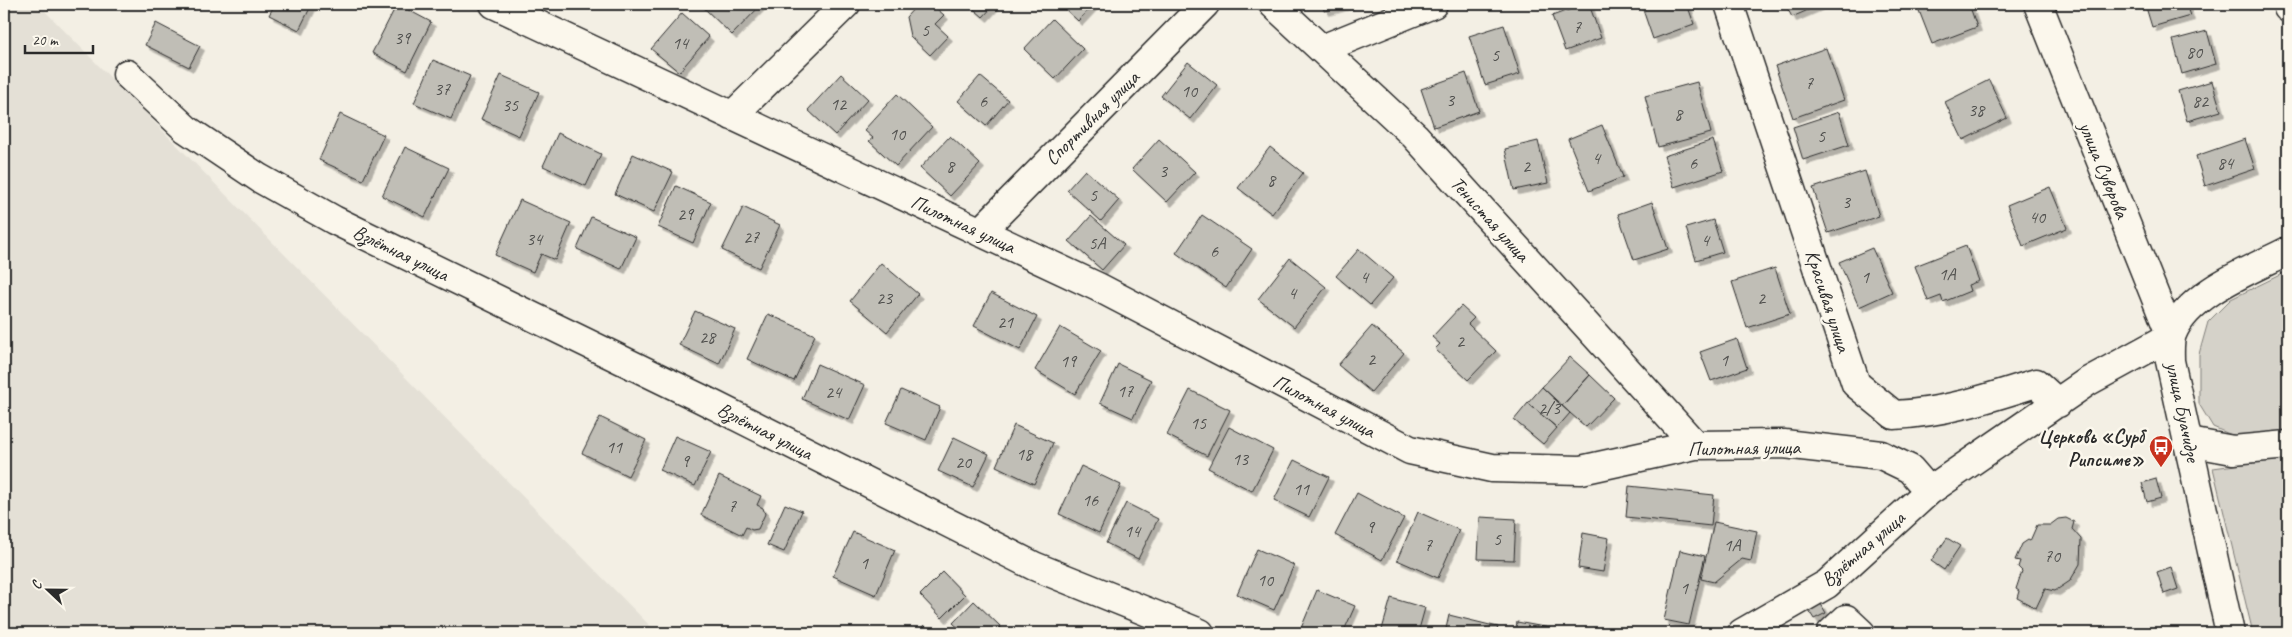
<svg xmlns="http://www.w3.org/2000/svg" width="2292" height="637" viewBox="0 0 2292 637" font-family="Caveat,sans-serif">
	<style>
		.built { fill: #e4e0d6 }
		.green { fill: #d5d2c9; stroke: #807e7a }
		.building { fill: #c0beb6; stroke: #2b2b2b; filter: url(#shadow) }
		.lines { fill: none; stroke-linecap: round; stroke-linejoin: round }
		.minor-casing { stroke: #2b2b2b; stroke-width: 31 }
		.major-casing { stroke: #2b2b2b; stroke-width: 31 }
		.minor { stroke: #fbf7ec; stroke-width: 28 }
		.major { stroke: #fbf7ec; stroke-width: 28 }
		.labels { text-anchor: middle; dominant-baseline: central; stroke-width: 5; stroke-linejoin: round; paint-order: stroke }
		.number-label { font-size: 18px; fill: #50504e }
		.street-label { font-size: 20px; fill: #2b2b2b; stroke: #fbf7ec }
		.poi-label { font-size: 20px; font-weight: bold; fill: #2b2b2b; stroke: #fbf7ec; text-anchor: end }
	</style>
	<defs>
		<filter id="shadow"><feDropShadow dx="4.5" dy="4.5" stdDeviation="0" flood-color="#0004"/></filter>
	</defs>
	<rect width="100%" height="100%" fill="#f3efe4"/>
	<filter id="ink" filterUnits="userSpaceOnUse"><feTurbulence type="fractalNoise" baseFrequency=".02" numOctaves="2"/><feDisplacementMap in="SourceGraphic" scale="10" xChannelSelector="R" yChannelSelector="G"/><feConvolveMatrix kernelMatrix="1 2 1 2 8 2 1 2 1" color-interpolation-filters="sRGB"/></filter>
	<g filter="url(#ink)">
		<path class="built" d="M4,4h34l619,629h-653z"/>
		<path class="green" d="M2288,271v165l-52,1 -23,-10 -14,-23v-50l9,-32 23,-23z
			M2288,458v175h-35l-40,-165z"/>
		<path class="building" d="M275,4h37l-13,26 -30,-15z
			M397,4l34,18 -24,49 -35,-18z
			M700,4h60l1,1 -29,30z
			M918,4h13l13,11 -9,9 13,12 -18,19 -20,-19 -4,-19z
			M968,4h27l-12,13z
			M1060,4h34l-16,17z
			M1323,4h27l-26,7z
			M1585,4h4l12,34 -36,13 -13,-35z
			M1641,4h46l7,20 -41,15z
			M1785,4h37l-30,13z
			M1931,4h38l8,23 -45,17 -14,-36z
			M2145,4h41l4,12 -38,11z
			M682,13l27,24 -30,35 -28,-23z
			M1052,19l31,30 -28,30 -31,-30z
			M156,23l44,23 -11,21 -44,-22z
			M1504,25l16,49 -35,11 -16,-49z
			M2207,31l9,33 -34,10 -9,-34z
			M1826,48l18,52 -51,18 -18,-52z
			M433,60l37,16 -19,43 -37,-16z
			M1188,62l29,23 -27,34 -29,-23z
			M1466,73l13,38 -45,16 -13,-38z
			M841,74l27,25 -33,36 -27,-25z
			M501,75l38,17 -20,44 -38,-17z
			M980,76l28,24 -22,26 -28,-25z
			M1989,80l18,38 -44,22 -18,-38z
			M2212,81l9,30 -34,10 -9,-30z
			M1697,82l14,51 -53,14 -13,-51z
			M897,94l35,33 -36,39 -27,-25 4,-3 -9,-8z
			M1839,112l10,33 -46,15 -10,-33z
			M340,114l44,21 -21,45 -44,-20z
			M1602,125l21,52 -34,14 -21,-52z
			M558,133l43,21 -15,32 -43,-20z
			M950,136l30,28 -30,32 -30,-28z
			M1159,139l36,33 -28,30 -35,-33z
			M2245,139l10,30 -50,17 -9,-30z
			M1713,140l10,31 -49,16 -10,-31z
			M1538,141l10,42 -34,7 -9,-41z
			M405,147l44,21 -24,49 -43,-21z
			M1270,147l33,26 -31,41 -34,-26z
			M633,154l40,18 -19,40 -39,-18z
			M1085,170l34,30 -18,21 -34,-31z
			M1865,171l14,45 -51,17 -15,-45z
			M676,186l35,16 -18,41 -35,-16z
			M2050,187l17,41 -44,18 -16,-41z
			M520,200l51,23 -16,37 -14,-6 -8,18 -38,-17z
			M1652,202l16,47 -34,11 -16,-46z
			M743,207l37,18 -21,43 -37,-18z
			M1202,215l50,34 -26,39 -50,-35z
			M1091,216l33,29 -22,25 -33,-29z
			M591,217l45,20 -15,32 -44,-20z
			M1713,220l10,32 -27,8 -10,-32z
			M1966,246l13,35 -11,4 2,6 -27,11 -2,-6 -13,5 -13,-35z
			M1872,248l20,44 -33,15 -20,-45z
			M1359,249l34,29 -23,27 -34,-29z
			M1290,258l36,29 -32,40 -36,-28z
			M881,263l37,31 -31,38 -37,-31z
			M1775,268l15,46 -43,14 -15,-46z
			M991,293l46,24 -17,33 -46,-24z
			M1461,306l13,12 -6,6 28,27 -28,29 -33,-31 5,-5 -8,-7z
			M695,311l40,18 -16,35 -40,-19z
			M768,314l47,21 -21,46 -47,-22z
			M1372,326l32,27 -33,39 -33,-27z
			M1060,327l41,24 -26,43 -40,-24z
			M1737,339l10,29 -36,13 -11,-29z
			M1570,357l20,18 -28,31 -20,-19z
			M817,364l48,21 -16,35 -47,-21z
			M1118,364l33,16 -18,38 -33,-15z
			M1590,375l24,23 -28,29 -24,-21z
			M1542,387l28,26 -13,15 -29,-25z
			M901,390l39,17 -14,33 -40,-17z
			M1190,390l40,20 -23,46 -40,-21z
			M1528,403l29,25 -14,16 -29,-24z
			M600,417l46,23 -18,36 -46,-23z
			M1014,425l39,18 -19,41 -38,-18z
			M1229,427l44,23 -21,41 -44,-23z
			M675,436l36,16 -16,34 -35,-16z
			M954,437l35,17 -16,33 -35,-16z
			M1294,460l35,17 -20,40 -35,-17z
			M1081,466l40,19 -22,48 -40,-19z
			M719,476l42,20 -4,9 6,3 2,6 -7,15 -6,1 -6,-3 -4,8 -41,-20z
			M2156,479l5,19 -14,4 -5,-19z
			M1629,486l85,9 -3,31 -85,-9z
			M1357,493l47,25 -22,42 -47,-25z
			M1126,503l32,16 -20,40 -32,-16z
			M785,504l17,7 -18,41 -17,-7z
			M1418,512l41,18 -21,48 -41,-18z
			M1480,517l36,2 -2,41 -36,-1z
			M2066,518l8,4 -2,7 9,10 -1,25 -10,17 -15,10 -10,-2 -9,19 -19,-10 2,-7 -3,-2 6,-18 -4,-4 2,-6 -5,-1 7,-16 6,-4 2,1 7,-16h13l8,-6z
			M1714,522l43,9 -6,30 -9,-2 -28,23 -13,-3z
			M853,532l42,18 -19,45 -43,-19z
			M1583,533l26,5 -6,34 -25,-4z
			M1947,538l13,8 -16,24 -13,-9z
			M1257,549l37,16 -20,45 -37,-16z
			M1680,550l25,6 -16,69 -25,-5z
			M2171,567l7,22 -14,5 -7,-22z
			M943,572l22,23 -23,23 -22,-23z
			M1317,590l38,16 -12,27h-44z
			M1391,598l34,10 -7,25h-37z
			M974,601l27,26 -6,6h-31l-11,-10z
			M1821,604l5,9 -12,6 -5,-8z
			M1449,615l49,12 -2,6h-51z
			M1517,622l33,6 -1,5h-34z
			M924,625l9,8h-17z"/>
		<g class="lines">
			<g class="minor-casing">
				<path id="minor" d="M494,4l604,283 312,163 82,18 89,2 114,-25 89,-1 97,11 29,14 19,22 158,-109 84,-46 -133,-332
					M1273,4l142,132 280,309
					M1729,4l127,380 38,31c49,-2 95,-17 142,-32l22,20
					M2287,4l1,4
					M1322,49l111,-45
					M127,74l59,55 73,49 75,42 366,178 334,168 166,67
					M732,116l114,-112
					M980,232l225,-228
					M2189,442l44,8 55,-5
					M1742,633l85,-49 102,-93
					M1831,633l15,-14 15,14"/>
			</g>
			<g class="major-casing">
				<path id="major" d="M2230,633l-60,-272c0,-8 -1,-19 2,-27 16,-41 79,-64 116,-83"/>
			</g>
			<use href="#minor" class="minor"/>
			<use href="#major" class="major"/>
		</g>
	</g>
	<defs>
		<g id="bus-pin" transform="scale(1.25)"><path d="M0 17L-7.5 6A9.5 9.5 0 1 1 7.5 6Z" fill="#c8321e" stroke="#fbf7ec"/><path d="M-5-6H5V4H4V6H2V4H-2V6H-4V4H-5ZM-3.5-4V0h7V-4ZM-3.5 1.2v1.5H-2V1.2ZM2 1.2v1.5H3.5V1.2Z" fill="#fff"/></g>
	</defs>
	<g fill-rule="evenodd">
		<use href="#bus-pin" x="2161" y="447"/>
	</g>
	<g class="labels">
		<g class="number-label">
			<text x="1577" y="27">7</text>
			<text x="925" y="30">5</text>
			<text x="402" y="38">39</text>
			<text x="680" y="43">14</text>
			<text x="2194" y="52">80</text>
			<text x="1495" y="55">5</text>
			<text x="1809" y="83">7</text>
			<text x="442" y="89">37</text>
			<text x="1189" y="91">10</text>
			<text x="1450" y="100">3</text>
			<text x="983" y="101">6</text>
			<text x="2200" y="101">82</text>
			<text x="838" y="104">12</text>
			<text x="510" y="105">35</text>
			<text x="1976" y="110">38</text>
			<text x="1678" y="114">8</text>
			<text x="897" y="134">10</text>
			<text x="1821" y="136">5</text>
			<text x="1596" y="158">4</text>
			<text x="1693" y="163">6</text>
			<text x="2225" y="163">84</text>
			<text x="950" y="166">8</text>
			<text x="1526" y="166">2</text>
			<text x="1163" y="171">3</text>
			<text x="1271" y="180">8</text>
			<text x="1093" y="195">5</text>
			<text x="1846" y="202">3</text>
			<text x="685" y="214">29</text>
			<text x="2037" y="217">40</text>
			<text x="751" y="237">27</text>
			<text x="534" y="239">34</text>
			<text x="1705" y="240">4</text>
			<text x="1097" y="243">5А</text>
			<text x="1214" y="251">6</text>
			<text x="1947" y="274">1А</text>
			<text x="1364" y="277">4</text>
			<text x="1865" y="277">1</text>
			<text x="1292" y="293">4</text>
			<text x="884" y="298">23</text>
			<text x="1761" y="298">2</text>
			<text x="1005" y="322">21</text>
			<text x="707" y="337">28</text>
			<text x="1460" y="341">2</text>
			<text x="1371" y="359">2</text>
			<text x="1724" y="360">1</text>
			<text x="1068" y="361">19</text>
			<text x="1125" y="391">17</text>
			<text x="833" y="392">24</text>
			<text x="1549" y="408">2/3</text>
			<text x="1198" y="423">15</text>
			<text x="614" y="447">11</text>
			<text x="1024" y="454">18</text>
			<text x="1240" y="459">13</text>
			<text x="685" y="461">9</text>
			<text x="963" y="462">20</text>
			<text x="1301" y="489">11</text>
			<text x="1090" y="500">16</text>
			<text x="732" y="506">7</text>
			<text x="1370" y="527">9</text>
			<text x="1132" y="531">14</text>
			<text x="1497" y="539">5</text>
			<text x="1428" y="545">7</text>
			<text x="1732" y="545">1А</text>
			<text x="2052" y="556">70</text>
			<text x="864" y="563">1</text>
			<text x="1265" y="580">10</text>
			<text x="1684" y="588">1</text>
		</g>
		<g class="street-label">
			<text transform="translate(1092 118) rotate(-45)">Спортивная улица</text>
			<text transform="translate(2104 170) rotate(68)">улица Суворова</text>
			<text transform="translate(1490 219) rotate(48)">Тенистая улица</text>
			<text transform="translate(963 224) rotate(25)">Пилотная улица</text>
			<text transform="translate(401 253) rotate(26)">Взлётная улица</text>
			<text transform="translate(1828 301) rotate(72)">Красивая улица</text>
			<text transform="translate(1324 406) rotate(28)">Пилотная улица</text>
			<text transform="translate(2183 412) rotate(78)">улица Буачидзе</text>
			<text transform="translate(765 431) rotate(27)">Взлётная улица</text>
			<text transform="translate(1744 448) rotate(-1)">Пилотная улица</text>
			<text transform="translate(1863 549) rotate(-41)">Взлётная улица</text>
		</g>
		<g class="poi-label">
			<text x="2144" y="436">Церковь «Сурб<tspan x="2144" dy="23">Рипсиме»</tspan></text>
		</g>
	</g>
	<rect width="2292" height="637" fill="none" stroke="#fbf7ec" stroke-width="20"/>
	<rect x="10" y="10" width="2272" height="617" fill="none" stroke="#2b2b2b" stroke-width="2" filter="url(#ink)"/>
	<g transform="translate(48 590) rotate(292)" stroke="#fbf7ec" stroke-width="4" paint-order="stroke">
	<path d="M0-4L9 19L0 12L-9 19Z" fill="#2b2b2b"/>
	<text y="-8" font-size="14" font-weight="bold" text-anchor="middle" fill="#2b2b2b">С</text>
	</g>
	<path d="M25 45v8h68v-8" fill="none" stroke="#2b2b2b" stroke-width="2.5"/>
	<text x="32" y="45" font-size="15" fill="#2b2b2b" stroke="#fbf7ec" stroke-width="4" paint-order="stroke">20 m</text>
</svg>
